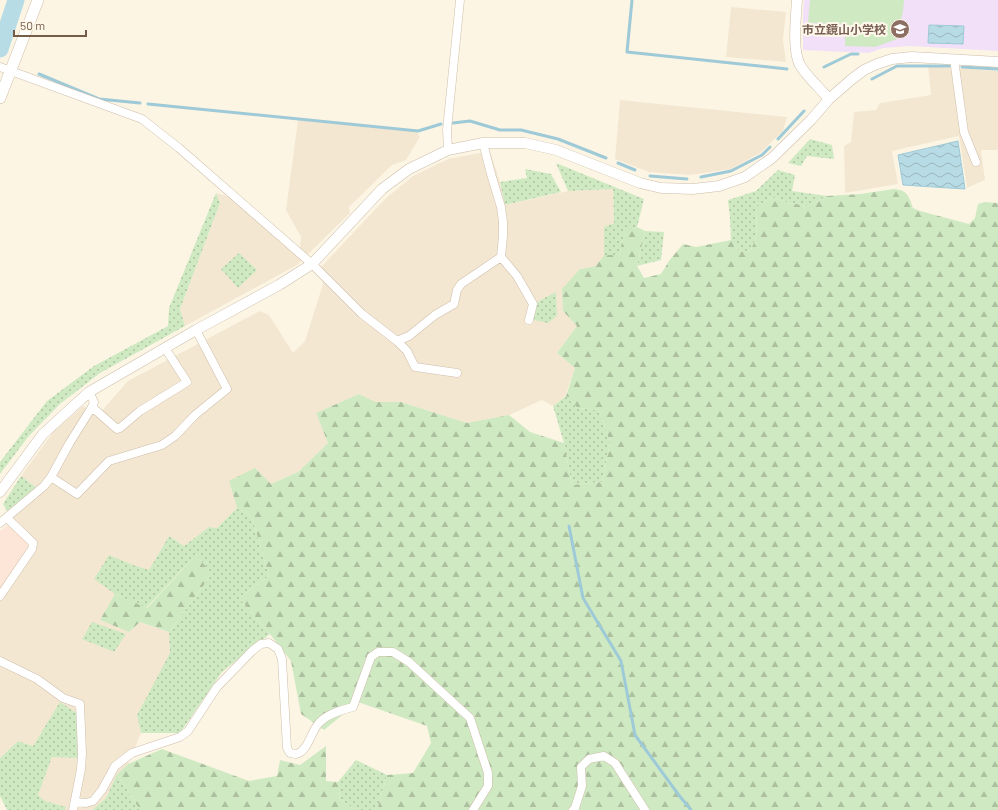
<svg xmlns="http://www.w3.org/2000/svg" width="998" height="810" viewBox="0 0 998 810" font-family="Barlow,'Noto Sans JP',sans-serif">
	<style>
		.residential { fill: #f4e7d2 }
		.commercial { fill: #fde5d7 }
		.education { fill: #f2e0f9 }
		.grass { fill: url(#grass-dots) }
		.forest { fill: url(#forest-firs) }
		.park { fill: #cfeac2 }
		.water { fill: url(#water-waves); stroke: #9ecad8 }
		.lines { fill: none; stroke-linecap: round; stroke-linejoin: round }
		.stream { stroke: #9ecad8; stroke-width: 3 }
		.river { stroke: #b8dce6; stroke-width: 17 }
		.minor-casing { stroke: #cebdaa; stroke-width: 9 }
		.tertiary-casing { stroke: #cebdaa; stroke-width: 11 }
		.secondary-casing { stroke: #d1bea7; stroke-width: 12 }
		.minor { stroke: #fff; stroke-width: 8 }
		.tertiary { stroke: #fff; stroke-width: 10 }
		.secondary { stroke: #fff; stroke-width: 11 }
		.labels { text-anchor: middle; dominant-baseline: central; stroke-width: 4; stroke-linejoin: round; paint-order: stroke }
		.education-label { font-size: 12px; font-weight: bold; fill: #785e54; stroke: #fff8ea; text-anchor: end }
	</style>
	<defs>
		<pattern id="grass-dots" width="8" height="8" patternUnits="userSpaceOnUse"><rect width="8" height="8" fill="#cfeac2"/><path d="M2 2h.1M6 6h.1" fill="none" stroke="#adc1a0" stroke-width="1.8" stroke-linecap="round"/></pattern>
		<pattern id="forest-firs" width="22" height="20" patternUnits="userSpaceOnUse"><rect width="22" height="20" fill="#cfeac2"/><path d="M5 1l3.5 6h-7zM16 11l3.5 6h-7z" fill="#adc1a0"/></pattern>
		<pattern id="water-waves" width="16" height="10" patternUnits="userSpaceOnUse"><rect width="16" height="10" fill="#b8dce6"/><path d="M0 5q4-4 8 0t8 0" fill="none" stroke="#9ab6bc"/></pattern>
	</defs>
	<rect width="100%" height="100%" fill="#fcf5e4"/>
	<path class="residential" d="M731,7l55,5 -3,28 3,22 -60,-5z
		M928,66l70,5v79h-17l4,30 -18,8 -8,-52 -67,15 6,33 -53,9 -1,-47 7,-4 3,-30 22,-2 4,-7 51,-8z
		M620,100l167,17 -4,14 -23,22 -29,16 -41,6 -41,-3 -34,-13z
		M298,120l119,12 3,5 -14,23 -14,5 -43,42 1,6 -53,52 -112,61 -5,-17 40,-106 -4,-10 11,3 68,58 5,-6 1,-11 -15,-27z
		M490,151l10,31 6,23 62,-14 45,-2 1,34 -10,4v28l-8,11 -16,3 -17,42 14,15 -20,27 18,15 -10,28 -12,10 -11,-6 -33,15 -42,8 -66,-21 -26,1 -16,-9 -43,19 12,30 -30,29 -27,12 -42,-3 8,27 -20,20 -8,-1 -25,19 -15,-10 -20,34 -34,24 -14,25 28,13 11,-10 29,10 2,21 -34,62 4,18 -13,31 -11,10 -11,24 -14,12h-27l1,-3 -21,-6 -7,-6 14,-39 25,2 -17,-55 -27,43 -15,-5 -18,17v-165l31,-48 -23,-20 -1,-14 30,-23 -16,-12 33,-45 29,-25 14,10 31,-35 132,-70 9,4 24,38 12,-12 18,-57 -2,-17 64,-68 28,-23 35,-17z"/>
	<path class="commercial" d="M8,525l23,20 -31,48v-62z"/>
	<path class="education" d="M804,0h194v51l-88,-5 -27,2 -14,5 -66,-3v-38z"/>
	<path class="grass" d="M810,139l22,6 2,14 -27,-3 -6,10 -13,-3z
		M556,163l88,36 -7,28 -12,5 -6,23h-15v-28l10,-4 -1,-34 -45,2z
		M525,169l26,5 10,18 -56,13 -5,-23 27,-4z
		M778,170l17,5 -3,16 35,5 -19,10 -19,-3 -18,-6 -14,10 -1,31 -6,14 -12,-2 -7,-10 -1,-22 -2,-18 28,-9z
		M216,193l4,10 -40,106 5,17 -85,47 -40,31 -32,33 -28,37v-12l47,-61 47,-35 74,-40 1,-18z
		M645,231l19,1 -3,28 -24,6z
		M239,253l18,17 -19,18 -17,-19z
		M556,292l1,24 -9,7 -14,-3 1,-17z
		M566,396l12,12 21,2 11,33 -8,39 -30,3 -8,-42 -11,-37z
		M21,476l16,12 -30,23 -4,-7z
		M237,508l15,9 17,59 -30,22 31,36 -48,38 -42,61h-39l-4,-18 33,-62 -1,-21 43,-58 -16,-19 -50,53 -31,-14 -21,-15 15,-24 24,10 16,5 20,-34 15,10 25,-19 8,1z
		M92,622l34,12 -12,18 -32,-13z
		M60,702l18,12v44l-26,-1 -14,38 7,6 21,6 -1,3h-58l-7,-14v-38l18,-17 15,5z
		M356,760l31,15 -10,35h-22l-15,-11 -2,-17z
		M117,774l23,36h-48l14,-12z"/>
	<path class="forest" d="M894,189c14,1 15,8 19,19l7,3 49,13 6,-6 3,-14 7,-2 13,1v607h-621l10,-35 26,-2 18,-30 -4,-17 -69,-24 -34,28 -23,-16 -10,-53 -21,-27 -31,-36 30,-22 -17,-59 -15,-9 -8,-27 26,-13 16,16 27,-12 30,-29 -12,-30 43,-19 16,8h26l66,21 42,-8 21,17 34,11 8,42 30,-3 8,-39 -11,-33 -21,-2 -12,-12 9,-28 -18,-15 20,-27 -14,-15 -1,-22 18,-20 16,-3 8,-11h15l6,-24 12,-4 8,4 -8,35 7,12 17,-4 8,-13 14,-17 13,3 35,-7 7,10 12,2 6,-14 1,-31 14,-10 18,6 19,3 19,-10 33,-2z
		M196,555l16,19 -43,58 -29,-10 -11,10 -29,-12 15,-26 32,14z
		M326,746v35l12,1 2,17 15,11h-215l-23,-36 11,-10 34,-15 87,32 28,-5 3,-16 20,5z"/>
	<path class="park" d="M810,0h94l-1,11 -6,28 -22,8 -30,-1v-22l-37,-1z"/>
	<path class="water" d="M929,25l35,1 -1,18 -35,-1z
		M958,141l7,48 -62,-4 -5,-30z"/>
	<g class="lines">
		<path class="stream" d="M632,0l-5,52 160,17
			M824,67l27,-13h7
			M962,67l36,2
			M39,74l60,25 41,4
			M872,79l25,-13h53
			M148,104l270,27 23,-7
			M453,123l17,-2 30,9h21l37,9 48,19
			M778,139l26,-28
			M618,163l17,7
			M650,176l37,3
			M701,177l30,-6 31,-16 8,-8
			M569,526l14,72 38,63 14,74 43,59 13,16"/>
		<path class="river" d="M0,49l16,-49"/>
		<g class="minor-casing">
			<path id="minor" d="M954,59l10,73 12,30
				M0,67l142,52 37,29 133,116 50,50 35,27 10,10 8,16 42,6
				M483,143l8,31 10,33 2,15v14l-2,21 16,19 16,28 -4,16
				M448,150l-1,-20 13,-130
				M397,341l12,-5 26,-21 19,-11 3,-14 4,-6 40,-27
				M92,407l25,22 3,-1 20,-17 47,-29 -22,-34
				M51,477l26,17 32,-33 53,-16 13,-9 20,-21 32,-26 -31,-59
				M0,523l44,-37 7,-9 18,-33 23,-37 2,-5 -5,-10
				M0,596l32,-47 1,-6 -26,-25
				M0,661l37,18 26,19 17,6 2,50 -1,15 -8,41
				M75,802l11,1 7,-2 9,-11 13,-24 17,-13 48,-16 8,-6 29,-44 35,-36 9,-7 8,-1 9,6 4,10 5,89 3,5c2,0 4,1 6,1 12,-2 15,-23 23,-31 8,-9 22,-13 34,-16l18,-50 7,-5h15l16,10 61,56 18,55v13l-15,24
				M573,810l2,-2 7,-22 -1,-19 8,-8 15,-3 11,7 30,47"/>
		</g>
		<g class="tertiary-casing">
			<path id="tertiary" d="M797,0c-1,17 -5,51 3,65 6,11 21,24 29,34
				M0,492l43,-58 46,-42 107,-62 83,-45 33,-21 70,-75 27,-20 39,-19 35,-7h42l31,7 84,33 21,5 32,1 26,-3 26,-9 27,-19 39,-38 18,-21 23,-20 12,-9 13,-6 15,-5 20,-2 86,5"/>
		</g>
		<g class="secondary-casing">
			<path id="secondary" d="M0,98l38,-98"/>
		</g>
		<use href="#minor" class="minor"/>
		<use href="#tertiary" class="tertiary"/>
		<use href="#secondary" class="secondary"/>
	</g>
	<defs>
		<g id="school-disc" transform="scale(1)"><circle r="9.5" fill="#8d6e63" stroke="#fff8ea"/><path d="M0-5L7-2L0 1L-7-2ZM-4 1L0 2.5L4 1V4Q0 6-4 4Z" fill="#fff"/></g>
	</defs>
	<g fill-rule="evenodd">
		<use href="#school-disc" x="900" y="29"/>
	</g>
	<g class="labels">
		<g class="education-label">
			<text x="886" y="29">市立鏡山小学校</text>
		</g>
	</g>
	<path d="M14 30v6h72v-6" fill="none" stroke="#755c49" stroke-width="2"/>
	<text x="20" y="30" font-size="12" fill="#755c49" stroke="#fff8ea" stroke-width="3" paint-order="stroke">50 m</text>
</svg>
